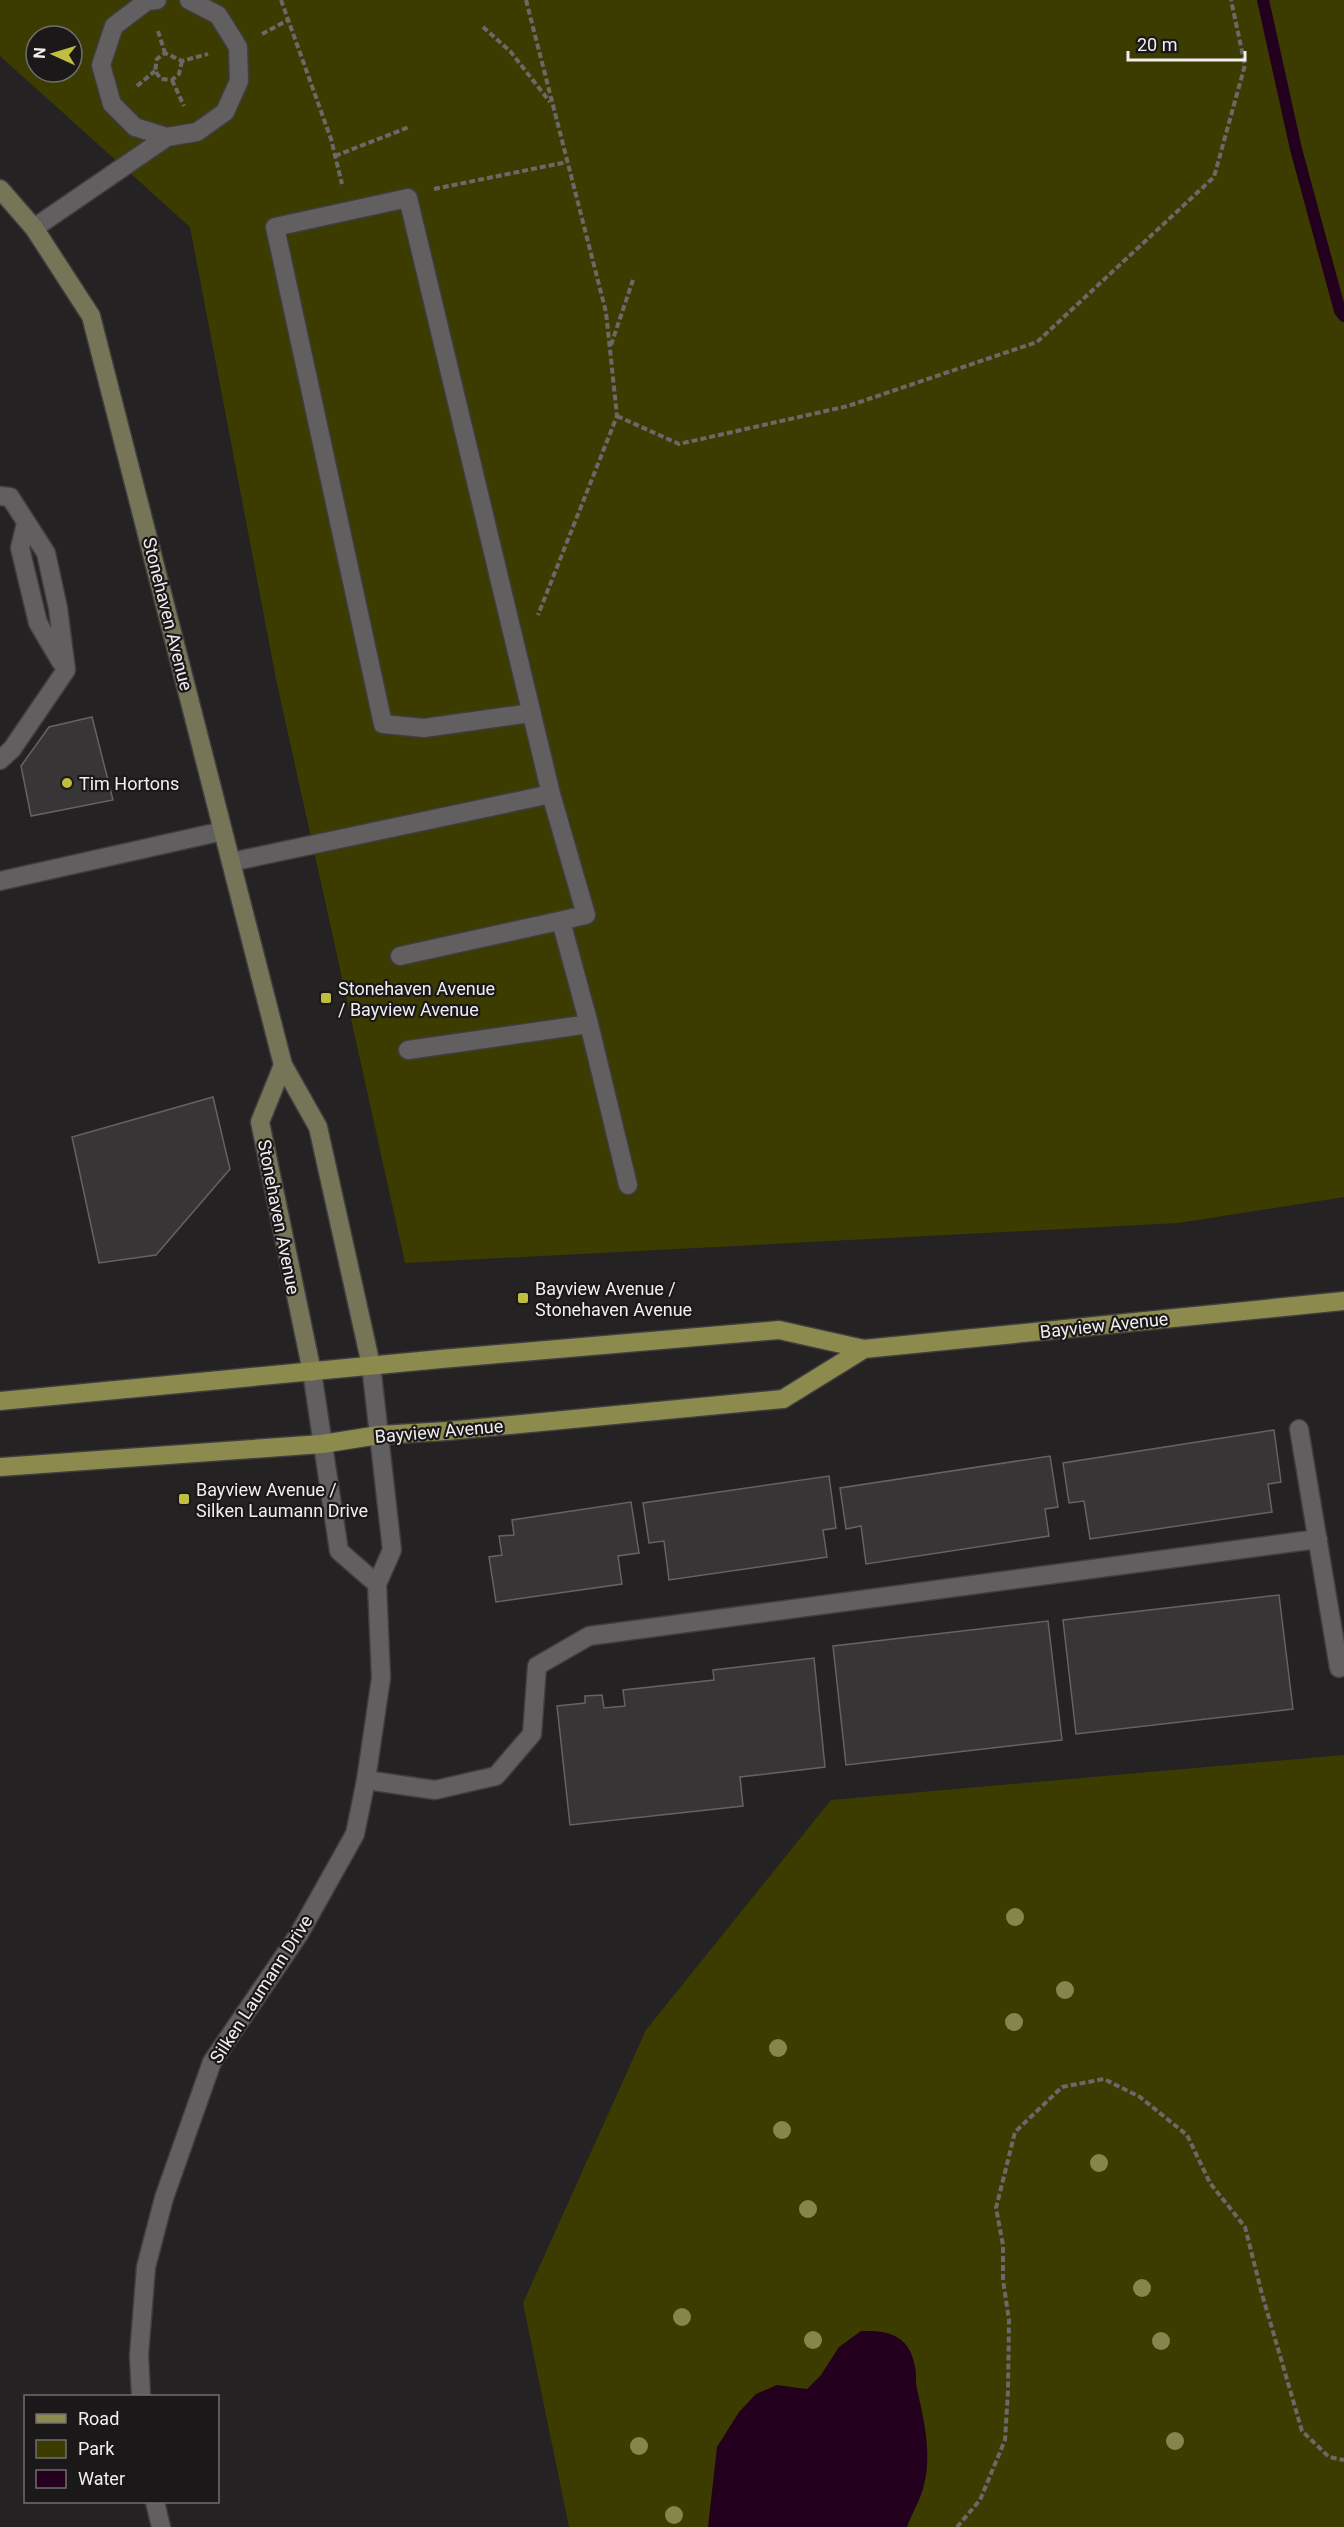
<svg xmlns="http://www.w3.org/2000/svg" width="1344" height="2527" viewBox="0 0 1344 2527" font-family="Roboto,sans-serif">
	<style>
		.green { fill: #3d3c00; fill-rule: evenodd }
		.water { fill: #23001d }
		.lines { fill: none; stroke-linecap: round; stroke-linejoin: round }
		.stream { stroke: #23001d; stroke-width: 12 }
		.building { fill: #383537; stroke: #656264; stroke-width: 1.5 }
		.lane-casing { stroke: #3f3d3f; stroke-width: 21 }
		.street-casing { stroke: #3f3d3f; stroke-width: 21 }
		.secondary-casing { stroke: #3f3d3f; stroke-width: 21 }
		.primary-casing { stroke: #3f3d3f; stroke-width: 21 }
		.path { stroke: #6a6869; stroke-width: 4; stroke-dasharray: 6 3; stroke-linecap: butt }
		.lane { stroke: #615f60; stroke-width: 18 }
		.street { stroke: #615f60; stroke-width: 18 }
		.secondary { stroke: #777557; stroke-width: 18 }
		.primary { stroke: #8c8b4d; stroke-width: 18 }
		.tree { fill: #86854b }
		.poi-dot { fill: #c0be41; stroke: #1b181a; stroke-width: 2 }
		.labels { text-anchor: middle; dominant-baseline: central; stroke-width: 4.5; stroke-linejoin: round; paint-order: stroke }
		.street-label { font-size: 18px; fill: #f0eeef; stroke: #1b181a }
		.poi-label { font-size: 18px; fill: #f0eeef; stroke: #1b181a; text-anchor: start }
	</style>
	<rect width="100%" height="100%" fill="#242223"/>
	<path class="green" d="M0,0h1344v1197l-165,26 -774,40 -129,-584 -86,-452 -190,-171zM36,36h36v36h-36z
		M1344,1755v772h-775l-46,-224 123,-273 185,-230z"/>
	<path class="water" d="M861,2331c29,-1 49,5 54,36 2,7 0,15 2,22 7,31 15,64 7,96 -3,14 -12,28 -17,42h-199l9,-80 22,-35 17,-18 21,-9 30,4 14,-14 18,-28z"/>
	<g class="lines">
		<path class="stream" d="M1263,0l33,149 44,162 4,5"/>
	</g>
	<path class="building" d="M92,717l21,83 -82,16 -10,-50 28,-39z
		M213,1097l17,72 -74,86 -57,8 -27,-126z
		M1274,1430l7,52 -13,2 4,28 -182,27 -6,-38 -15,2 -6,-40z
		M1050,1456l8,51 -13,2 4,27 -183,28 -5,-38 -15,3 -6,-41z
		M829,1476l7,52 -13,2 4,27 -158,23 -5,-39 -15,2 -6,-40z
		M631,1502l8,51 -21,3 4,28 -126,18 -7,-45 13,-2 -3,-19 15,-1 -2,-15z
		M1279,1595l14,114 -217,25 -13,-114z
		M1048,1621l14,119 -216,25 -13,-119z
		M814,1658l11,109 -85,10 3,29 -173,19 -13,-119 28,-3v-7l17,-1 2,13 21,-2 -2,-16 91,-10 -1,-10z"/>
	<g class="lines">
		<g class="lane-casing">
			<path id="lane" d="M157,0l-10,1 -33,25 -13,39 11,39 23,23 32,10 30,-5 28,-20 14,-31 -1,-34 -20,-32 -29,-15
				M34,228l133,-91
				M0,496l10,1 36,56 12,55 8,62 -54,79 -12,11
				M26,523l-6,25 18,75 23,39
				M231,862l320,-68
				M0,881l223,-50
				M400,956l186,-41 -35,-121 -143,-596 -133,29 108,497 41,4 107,-15
				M589,1024l39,161
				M408,1050l181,-26 -28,-103
				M1299,1429l40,239
				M366,1780l69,10 61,-14 36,-42 5,-68 52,-30 729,-97"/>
		</g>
		<g class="street-casing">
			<path id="street" d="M312,1372l27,179 38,33
				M141,2396l-2,-41 7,-88 18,-69 48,-136 87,-128 56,-100 11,-54 15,-102 -4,-94 15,-34 -21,-185
				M155,2502l6,25"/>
		</g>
		<g class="secondary-casing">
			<path id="secondary" d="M0,189l34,39 57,88 192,749 35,62 53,238
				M283,1065l-23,57 52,250"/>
		</g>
		<g class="primary-casing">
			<path id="primary" d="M0,1401l441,-42 338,-29 85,19 480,-48
				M0,1467l322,-23 57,-9 68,-4 336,-32 81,-50"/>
		</g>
		<path class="path" d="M281,0l50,139 11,45
			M526,0l80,312 11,104 -79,199
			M483,27l27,24 40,51
			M158,31l7,22
			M262,34l26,-14
			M182,61l-3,13 -7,6 -11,-1 -6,-8 2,-12 8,-6 17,8 26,-7
			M172,80l12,26
			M137,86l18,-15
			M335,156l74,-29
			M434,189l133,-27
			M611,345l22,-65
			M617,416l62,28 169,-38 189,-64 177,-165 31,-112 -14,-65
			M957,2527l23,-27 25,-60 3,-49 1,-71 -6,-40v-35l-7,-37 19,-76 47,-45 42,-8 36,18 47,38 23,48 35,44 17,67 40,137 27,26 15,3"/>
		<use href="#lane" class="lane"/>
		<use href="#street" class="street"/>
		<use href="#secondary" class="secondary"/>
		<use href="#primary" class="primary"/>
	</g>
	<g class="tree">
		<circle cx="1015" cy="1917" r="9"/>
		<circle cx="1065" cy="1990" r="9"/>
		<circle cx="1014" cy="2022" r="9"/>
		<circle cx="778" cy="2048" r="9"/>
		<circle cx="782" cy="2130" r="9"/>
		<circle cx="1099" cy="2163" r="9"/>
		<circle cx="808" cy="2209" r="9"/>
		<circle cx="1142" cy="2288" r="9"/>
		<circle cx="682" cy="2317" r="9"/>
		<circle cx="813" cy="2340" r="9"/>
		<circle cx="1161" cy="2341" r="9"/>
		<circle cx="1175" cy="2441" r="9"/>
		<circle cx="639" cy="2446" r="9"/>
		<circle cx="674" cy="2515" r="9"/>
	</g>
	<g class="poi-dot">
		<circle cx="67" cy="783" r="6"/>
		<rect x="320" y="992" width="12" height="12" rx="3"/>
		<rect x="517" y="1292" width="12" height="12" rx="3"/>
		<rect x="178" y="1493" width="12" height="12" rx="3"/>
	</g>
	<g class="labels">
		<g class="street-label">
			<text transform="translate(168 614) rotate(76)">Stonehaven Avenue</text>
			<text transform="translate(279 1217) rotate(79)">Stonehaven Avenue</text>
			<text transform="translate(1104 1325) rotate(-6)">Bayview Avenue</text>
			<text transform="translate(439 1431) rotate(-5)">Bayview Avenue</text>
			<text transform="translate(261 1989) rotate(-57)">Silken Laumann Drive</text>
		</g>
		<g class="poi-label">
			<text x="79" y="783">Tim Hortons</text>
			<text x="338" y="988">Stonehaven Avenue<tspan x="338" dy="21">/ Bayview Avenue</tspan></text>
			<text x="535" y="1288">Bayview Avenue /<tspan x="535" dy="21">Stonehaven Avenue</tspan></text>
			<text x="196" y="1489">Bayview Avenue /<tspan x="196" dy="21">Silken Laumann Drive</tspan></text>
		</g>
	</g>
	<rect x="24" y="2395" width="195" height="108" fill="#1b181a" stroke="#706e6f" stroke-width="1.5"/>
	<rect x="36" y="2414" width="30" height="9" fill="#8c8b4d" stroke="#706e6f" stroke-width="1.5"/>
	<text x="78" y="2425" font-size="18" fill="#f0eeef">Road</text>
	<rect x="36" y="2440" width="30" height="18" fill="#3d3c00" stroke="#706e6f" stroke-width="1.5"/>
	<text x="78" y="2455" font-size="18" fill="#f0eeef">Park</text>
	<rect x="36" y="2470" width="30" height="18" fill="#23001d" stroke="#706e6f" stroke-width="1.5"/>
	<text x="78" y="2485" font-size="18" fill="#f0eeef">Water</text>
	<g transform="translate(54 54) rotate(274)"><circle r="28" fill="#1b181a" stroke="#706e6f" stroke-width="1.5"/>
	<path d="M0-4.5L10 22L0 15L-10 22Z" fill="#c0be41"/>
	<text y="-9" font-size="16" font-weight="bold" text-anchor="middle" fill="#f0eeef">N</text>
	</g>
	<path d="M1128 51v9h117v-9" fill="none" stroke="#f0eeef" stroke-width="3"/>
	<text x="1137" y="51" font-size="18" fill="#f0eeef" stroke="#1b181a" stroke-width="4.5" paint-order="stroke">20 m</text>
</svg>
